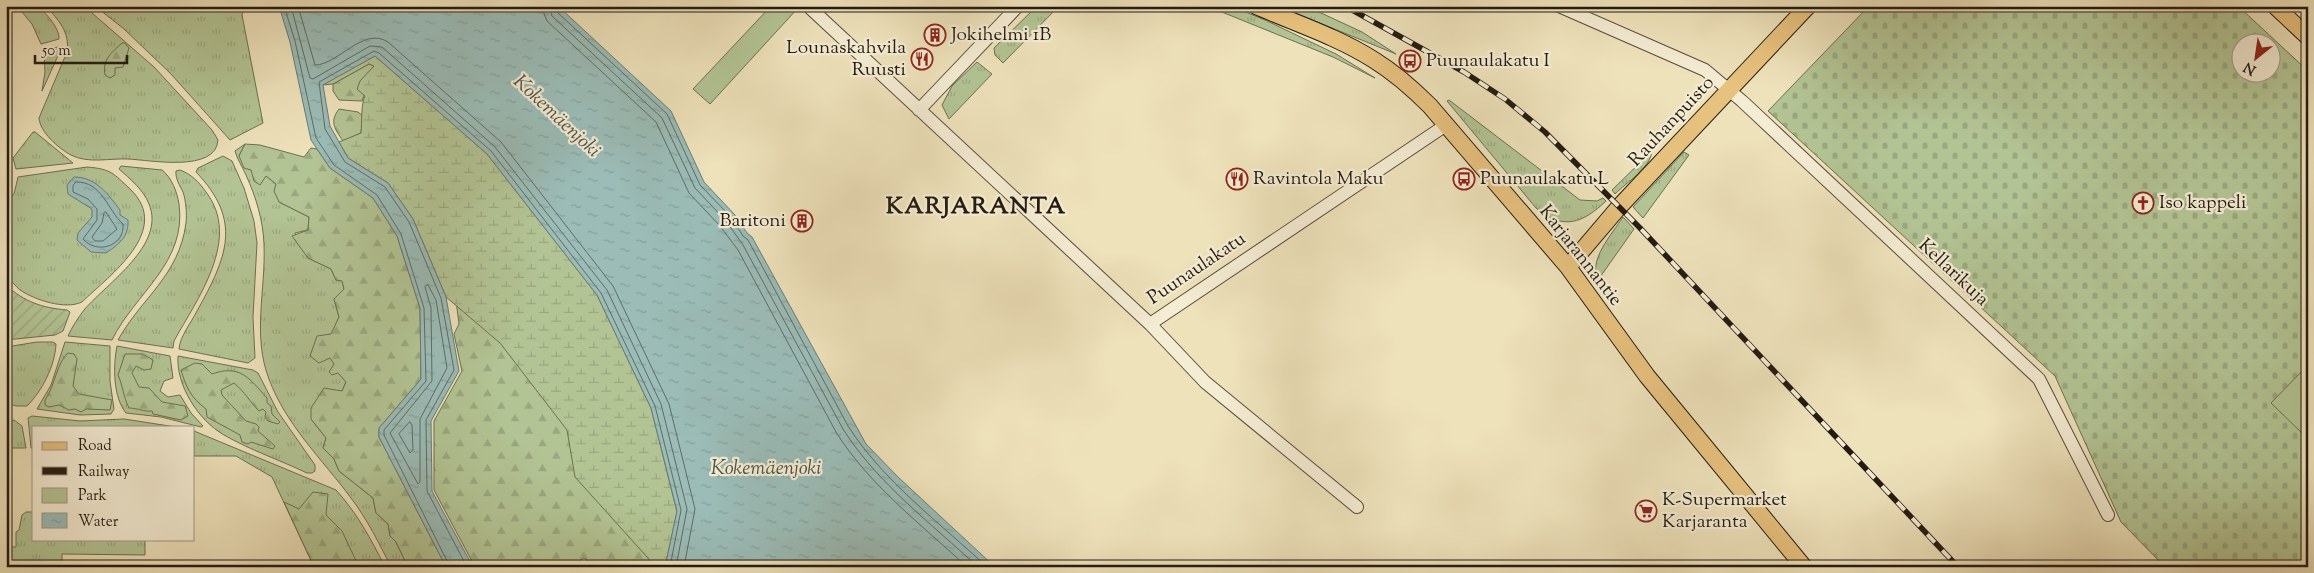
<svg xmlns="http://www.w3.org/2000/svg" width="2314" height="573" viewBox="0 0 2314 573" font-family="'Sorts Mill Goudy',serif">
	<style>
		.grass { fill: url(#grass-tufts); stroke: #6b7053 }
		.forest { fill: url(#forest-firs); stroke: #6b7053 }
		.wetland { fill: url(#wetland-marsh); stroke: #6b7053 }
		.cemetery { fill: url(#cemetery-stones); stroke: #6b7053; fill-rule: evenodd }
		.park { fill: #b3c494; stroke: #6b7053 }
		.garden { fill: url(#garden-furrows); stroke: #6b7053 }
		.water { fill: url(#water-ripples); stroke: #6b7c75 }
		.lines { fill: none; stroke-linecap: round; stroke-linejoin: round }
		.shore { stroke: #5f6c64; stroke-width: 1 }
		.minor-casing { stroke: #564d3c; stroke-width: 14 }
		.major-casing { stroke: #231b12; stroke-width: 18 }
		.minor { stroke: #f4ecd3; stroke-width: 12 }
		.major { stroke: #e7c17e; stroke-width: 16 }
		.rail-casing { stroke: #231b12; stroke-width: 5.5 }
		.rail { stroke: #f4ecd3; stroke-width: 4; stroke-dasharray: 11; stroke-linecap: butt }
		.labels { text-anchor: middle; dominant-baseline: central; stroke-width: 4.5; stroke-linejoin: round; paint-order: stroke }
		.poi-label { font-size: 19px; fill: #231b12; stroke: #f4ecd3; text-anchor: start }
		.street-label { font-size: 19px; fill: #231b12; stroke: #f4ecd3 }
		.water-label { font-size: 20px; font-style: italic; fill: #4d534c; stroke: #f4ecd3 }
		.district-label { font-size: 24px; font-weight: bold; letter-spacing: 1px; fill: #231b12; stroke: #f4ecd3 }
	</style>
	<defs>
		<pattern id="grass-tufts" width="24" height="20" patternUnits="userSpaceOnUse" patternTransform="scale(1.25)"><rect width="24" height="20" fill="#b3c494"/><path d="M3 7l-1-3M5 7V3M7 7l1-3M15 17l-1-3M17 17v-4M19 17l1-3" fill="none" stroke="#9aa87f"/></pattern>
		<pattern id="forest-firs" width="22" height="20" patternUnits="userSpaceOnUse" patternTransform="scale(1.25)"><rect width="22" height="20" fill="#b3c494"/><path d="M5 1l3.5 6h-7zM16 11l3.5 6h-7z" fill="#9aa87f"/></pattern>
		<pattern id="wetland-marsh" width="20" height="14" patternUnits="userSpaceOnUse" patternTransform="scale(1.25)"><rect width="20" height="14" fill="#b3c494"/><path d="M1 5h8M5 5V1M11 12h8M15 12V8" fill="none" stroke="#9aa87f"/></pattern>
		<pattern id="cemetery-stones" width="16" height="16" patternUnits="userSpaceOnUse" patternTransform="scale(1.25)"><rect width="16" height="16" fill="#b3c494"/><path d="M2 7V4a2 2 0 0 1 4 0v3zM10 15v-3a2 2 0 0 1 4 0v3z" fill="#9aa87f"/></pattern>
		<pattern id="garden-furrows" width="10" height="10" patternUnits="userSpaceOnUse" patternTransform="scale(1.25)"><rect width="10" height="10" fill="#b3c494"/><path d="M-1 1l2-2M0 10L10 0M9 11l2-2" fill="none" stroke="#9aa87f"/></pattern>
		<pattern id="water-ripples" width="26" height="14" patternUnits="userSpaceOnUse" patternTransform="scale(1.25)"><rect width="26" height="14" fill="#9bbcb7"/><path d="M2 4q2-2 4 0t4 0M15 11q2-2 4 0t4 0" fill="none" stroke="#85a19c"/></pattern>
	</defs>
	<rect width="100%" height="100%" fill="#eee2bb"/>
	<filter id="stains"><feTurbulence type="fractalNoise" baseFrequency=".004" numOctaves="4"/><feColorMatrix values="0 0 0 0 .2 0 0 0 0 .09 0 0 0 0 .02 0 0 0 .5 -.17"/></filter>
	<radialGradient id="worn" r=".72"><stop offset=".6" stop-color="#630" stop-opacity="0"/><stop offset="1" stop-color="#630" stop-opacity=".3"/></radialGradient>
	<path class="grass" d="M17,6c6,0 15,-1 20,1 9,5 23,22 22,32l-18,5 -9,-20z
		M46,6h38l70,61 58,63 6,10c-2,33 -68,20 -90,19 -18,-1 -40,5 -57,-4 -13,-7 -31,-23 -32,-37l28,-66c3,-20 -8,-31 -21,-46z
		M95,6h150l-3,9 21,108 -33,17 -59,-66 -47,-45z
		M1037,6h22l-56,57 -8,-8 -1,-7z
		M1207,6h24l34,14 71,34 39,24 -42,-21z
		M1278,6h28l56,26 34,22z
		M58,47l3,2 -19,42 3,-19 -1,-21z
		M977,62l15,12 -43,45 -7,-14 10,-19z
		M1449,100l131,100 17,1 6,-3 3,3c-23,22 -43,30 -70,7l-89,-107z
		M33,132h2l38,31 -57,6 -3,-11z
		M245,144l-6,12 12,14 15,6 10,8 3,18 30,15 -1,13 -13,3 13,25 23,11 5,11h6l2,9 -10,10 5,18c-12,26 -13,43 7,65l-4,9 -31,28 15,19 -3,10 11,11 5,12 34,27 3,15 12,11 2,12 6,6 12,25h-17c-12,-24 -24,-48 -40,-69 -29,-39 -65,-73 -82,-119 -17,-44 -3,-89 -5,-135 -1,-24 -8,-47 -18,-69 -4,-9 -9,-16 -11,-24z
		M1652,151c-1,16 -26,32 -37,43l-3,-4z
		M1684,152l5,3 -46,63 -10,-11z
		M223,156l9,5 12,27 10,33 3,22 -4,74 2,41 -7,5 -69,-14c1,-13 12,-26 18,-38 30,-54 46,-90 -1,-139l2,-4z
		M121,166l41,4c10,8 15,22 17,34 8,59 -44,89 -67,136l-44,-4c4,-9 10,-18 16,-26 23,-27 82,-65 65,-106 -6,-15 -19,-25 -30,-35z
		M87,167c24,2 26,6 43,22 43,41 -20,86 -48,113 -17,8 -47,-2 -62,-12 -5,-4 -9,-10 -14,-15v-72l8,-9 4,-17z
		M180,170c11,4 19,12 26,22 36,47 -9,107 -32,149l-1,7 -55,-8c24,-43 61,-64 68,-117 1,-9 0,-22 -3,-31 -3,-6 -8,-14 -7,-21z
		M1623,217l11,12 -36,51c-10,-20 14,-46 25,-63z
		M37,342h16l3,2c-1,22 -14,47 -29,62h-11l-10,-3v-56z
		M65,342l45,4v35l4,28 -3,5 -31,1 -43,-6 14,-24z
		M117,346l53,10 3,22 -9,3 -4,10 8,6 12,-2 11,18 12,13 -2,1 -40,-10 -35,-4c-13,-16 -13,-47 -9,-67z
		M178,356l75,14 5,3 20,39 37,53v6l-3,2h-5c-27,-13 -57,-23 -83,-38 -26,-15 -48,-50 -46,-79z
		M32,416l48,5 44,-2 52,8h-142v21h-3l-3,-30z
		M14,420l8,6 4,22h-20v-25z
		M194,431l142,59c21,23 35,49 49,77h-71l-42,-90 -36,-21h-42z
		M26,512h8v27h111v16l-83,-1v13h-56v-20h10v-15l3,-2 3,-15z"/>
	<path class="forest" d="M122,43h3l4,5 -6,19 -8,1v7l-5,3 -5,-3c-3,-15 6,-22 17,-32z
		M369,64l6,2 -13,35 -23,-1 -6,-9v-7z
		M339,109l19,3 5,4 -2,17 -18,8c-8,-12 -14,-19 -4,-32z
		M245,144l15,1 44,12 7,-9 6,1 13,19 43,30 24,38 23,72 1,71 -42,49v9l67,130h-38l-12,-25 -6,-6 -2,-12 -12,-11 -3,-15 -34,-27 -5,-12 -11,-11 3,-10 -15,-19v-11l13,-20 18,3 4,-9 -8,-9 -6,2 -3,-3 5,-8 -4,-6 -11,5 -9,-7 7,-20 14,-2 8,-17 -5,-18 10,-10 -2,-8 -6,-1 -5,-11 -23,-11 -16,-22 16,-6 1,-13 -30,-15 -5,-11 2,-7 -10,-8 -6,9 -6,-4 -3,-11 -7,-2 -5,-12z
		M473,271l178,272 2,24h-57l-12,-9 -14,9h-95l-41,-77v-69l28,-50 -8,-37 5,-10 -4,-31z
		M68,353l6,1 3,5 -4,27 6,8 33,6 -2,10 -24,-1 -5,3 -6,-3 -6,1 -10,-5 -10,2 -4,-2v-5c10,-14 12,-38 23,-47z
		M125,354h18l10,6 -2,9 -7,1 -8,-4 -4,7 7,14 10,1 13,14 23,4 3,10 -7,4 -28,-6 -1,-3c-8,1 -15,-3 -23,-3 -6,-12 -6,-22 -11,-33z
		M195,363l7,1 10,10c28,-10 37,4 55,24v5l4,3 1,8 8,8 -2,2 -10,-3 -3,-4 1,-5 -3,-3 -4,2c-9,-9 -14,-19 -25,-28l-13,7 1,5 24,26 10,3 3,3 -1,4 17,15 -2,3 -22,-7 -3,2 -6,-2 -2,-7 -33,-18 -1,-8c-15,-11 -20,-22 -25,-39z
		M313,492l15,2 -2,21 16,16 17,36h-45l-30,-65 15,7z"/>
	<path class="wetland" d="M375,56l112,98 110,141 54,113 26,104 -12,55h-9l-81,-90 -8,-47 -67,-87 -54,-46 -33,-78 -25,-36 -40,-25 -9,-16 22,-9c1,-11 0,-30 4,-37l-8,-7 3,-8 14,-15 -5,-2 -36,20 -11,1z"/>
	<path class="cemetery" d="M1869,6h369l70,65v496h-143l-44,-45 -66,-146 -287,-265zM2242,42h30v30h-30z"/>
	<path class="park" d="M771,6l27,2 -88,96 -17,-15z
		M2308,365v74l-37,-36z"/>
	<path class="garden" d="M6,285c18,17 37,23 61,25l3,2 -7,19 -8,4 -49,5z"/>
	<path class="water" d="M279,6h279l113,105 33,71 31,33 12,18 5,4 114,207 32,33 97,90h-330l12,-56 -26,-103 -54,-113 -110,-141 -112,-98 -52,29 7,41 18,32 40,25 25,36 33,78 13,74 -28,50 1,70 41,76h-27l-67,-130v-9l42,-49 -1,-71 -23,-72 -24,-38 -43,-30 -19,-28 -21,-98z
		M74,177c22,0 34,17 46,33v5l8,5c1,17 -9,24 -22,33l-15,-1 -14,-12 1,-7 14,-16v-8l-24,-15 -1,-9z"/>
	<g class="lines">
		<path class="shore" d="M284,6l11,35 21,97 18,27 43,30 24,39 23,74 2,73 -42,49v5l66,132
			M291,6l19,72 3,1 57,-33 12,1 113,100 112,143 54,114 26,105 -11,58
			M298,6l17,59c23,0 48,-39 73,-23l113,100 112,144 56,118 26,105 -11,58
			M541,6l6,15 109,101 33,71 31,33 18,24 98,182c33,53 86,93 131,135
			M549,6l3,10 110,102 33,70 31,33 17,24 100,184c34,54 89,95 135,138
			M555,6l2,6 110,102 33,71 31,32 12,19 5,4 100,186c35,55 92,97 139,141
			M76,182c26,-1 32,29 47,42 2,22 -26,31 -40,15l14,-19v-11l-9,-10 -15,-7v-6z
			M106,212l11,17 -14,12h-8l-3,-4 10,-14 2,-10z
			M428,285l8,15 11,68 -27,51v63l-2,2 -28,-51 42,-52 -1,-73 -6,-21z
			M410,422l2,3 1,25 -3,3 -11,-19z
			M467,567l-40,-76 -1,-71 28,-50 -13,-72 -32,-76 -24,-35 -40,-25 -20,-33 -6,-47 55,-31 5,2 112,98 110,142 54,113 26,104 -11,57"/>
		<g class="minor-casing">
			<path id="minor" d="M808,6l342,318 296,-199
				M1559,6l146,64 37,31 297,278 69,136
				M919,110l99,-104
				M1150,324l55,58 152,125"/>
		</g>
		<g class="major-casing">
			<path id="major" d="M1256,6c39,17 82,31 118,54 21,13 39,29 56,46l138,161 79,109 157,191
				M2275,6l33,31
				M1568,267l51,-60 189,-201"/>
		</g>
		<use href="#minor" class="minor"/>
		<use href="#major" class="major"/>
		<g class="rail-casing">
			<path id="rail" d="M1345,6l119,66 41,27 40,33 95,96 318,339"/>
		</g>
		<use href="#rail" class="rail"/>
	</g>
	<defs>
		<g id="building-ring" transform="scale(1.125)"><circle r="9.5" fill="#f4ecd3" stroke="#8f2418" stroke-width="1.5"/><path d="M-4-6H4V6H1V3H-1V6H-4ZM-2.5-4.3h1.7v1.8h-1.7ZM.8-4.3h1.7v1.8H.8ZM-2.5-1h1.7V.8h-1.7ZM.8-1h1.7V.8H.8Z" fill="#8f2418"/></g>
		<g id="restaurant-ring" transform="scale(1.125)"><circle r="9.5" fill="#f4ecd3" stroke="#8f2418" stroke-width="1.5"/><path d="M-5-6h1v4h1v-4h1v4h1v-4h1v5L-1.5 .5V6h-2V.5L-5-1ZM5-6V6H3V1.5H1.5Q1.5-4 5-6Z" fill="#8f2418"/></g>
		<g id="bus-ring" transform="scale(1.125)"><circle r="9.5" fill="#f4ecd3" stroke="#8f2418" stroke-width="1.5"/><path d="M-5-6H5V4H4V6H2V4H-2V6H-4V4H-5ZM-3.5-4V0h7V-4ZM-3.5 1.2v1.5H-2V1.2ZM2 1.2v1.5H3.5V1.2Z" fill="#8f2418"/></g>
		<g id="church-ring" transform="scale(1.125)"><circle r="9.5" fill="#f4ecd3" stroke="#8f2418" stroke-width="1.5"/><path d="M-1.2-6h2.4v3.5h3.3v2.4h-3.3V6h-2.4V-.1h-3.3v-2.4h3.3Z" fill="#8f2418"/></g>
		<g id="supermarket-ring" transform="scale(1.125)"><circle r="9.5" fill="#f4ecd3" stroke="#8f2418" stroke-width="1.5"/><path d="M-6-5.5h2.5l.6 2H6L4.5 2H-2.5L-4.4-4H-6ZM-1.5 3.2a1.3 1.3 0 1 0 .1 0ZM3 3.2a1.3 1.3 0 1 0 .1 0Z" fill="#8f2418"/></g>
	</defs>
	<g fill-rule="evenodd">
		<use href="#building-ring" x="935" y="35"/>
		<use href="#restaurant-ring" x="922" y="59"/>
		<use href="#bus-ring" x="1410" y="61"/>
		<use href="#restaurant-ring" x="1237" y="179"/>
		<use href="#bus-ring" x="1464" y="179"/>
		<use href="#church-ring" x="2143" y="203"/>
		<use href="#building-ring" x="802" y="221"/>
		<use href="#supermarket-ring" x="1646" y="511"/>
	</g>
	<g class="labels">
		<g class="poi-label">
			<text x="951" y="35">Jokihelmi 1B</text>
			<text x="906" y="48" text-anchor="end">Lounaskahvila<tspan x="906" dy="22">Ruusti</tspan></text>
			<text x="1426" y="61">Puunaulakatu I</text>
			<text x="1253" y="179">Ravintola Maku</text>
			<text x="1480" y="179">Puunaulakatu L</text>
			<text x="2159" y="203">Iso kappeli</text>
			<text x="786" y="221" text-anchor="end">Baritoni</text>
			<text x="1662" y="500">K-Supermarket<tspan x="1662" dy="22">Karjaranta</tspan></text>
		</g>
		<g class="street-label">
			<text transform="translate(1672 122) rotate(-47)">Rauhanpuisto</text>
			<text transform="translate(1580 256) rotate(52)">Karjarannantie</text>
			<text transform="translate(1197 269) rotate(-34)">Puunaulakatu</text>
			<text transform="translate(1953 273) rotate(43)">Kellarikuja</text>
		</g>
		<g class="water-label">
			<text transform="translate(556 117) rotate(43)">Kokemäenjoki</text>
			<text x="766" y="469">Kokemäenjoki</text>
		</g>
		<g class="district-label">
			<text x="976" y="207">KARJARANTA</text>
		</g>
	</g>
	<rect width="2314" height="573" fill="none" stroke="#eee2bb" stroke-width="25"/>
	<rect x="8" y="8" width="2299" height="558" fill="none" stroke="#231b12" stroke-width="2.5"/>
	<rect x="12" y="12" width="2289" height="548" fill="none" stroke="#231b12"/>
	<rect x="32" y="426" width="162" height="115" fill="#f4ecd3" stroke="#a09886"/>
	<rect x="42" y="442" width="25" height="8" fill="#e7c17e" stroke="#a09886"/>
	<text x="78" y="450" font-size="15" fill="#231b12">Road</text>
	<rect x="42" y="467" width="25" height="8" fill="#231b12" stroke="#a09886"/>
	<text x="78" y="476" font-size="15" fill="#231b12">Railway</text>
	<rect x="42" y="488" width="25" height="15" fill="#b3c494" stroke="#a09886"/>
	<text x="78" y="500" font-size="15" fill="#231b12">Park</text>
	<rect x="42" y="513" width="25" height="15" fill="url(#water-ripples)" stroke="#a09886"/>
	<text x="78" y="526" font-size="15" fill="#231b12">Water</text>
	<g transform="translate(2256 58) rotate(210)"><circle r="24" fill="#f4ecd3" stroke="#a09886"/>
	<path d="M0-4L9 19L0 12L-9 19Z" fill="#8f2418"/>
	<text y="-8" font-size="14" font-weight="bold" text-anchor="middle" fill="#231b12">N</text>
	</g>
	<path d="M35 55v8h92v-8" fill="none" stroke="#231b12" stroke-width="2.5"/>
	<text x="42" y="55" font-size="15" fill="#231b12" stroke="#f4ecd3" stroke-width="4" paint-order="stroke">50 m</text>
	<rect width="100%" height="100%" filter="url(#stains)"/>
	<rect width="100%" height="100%" fill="url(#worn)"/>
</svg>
